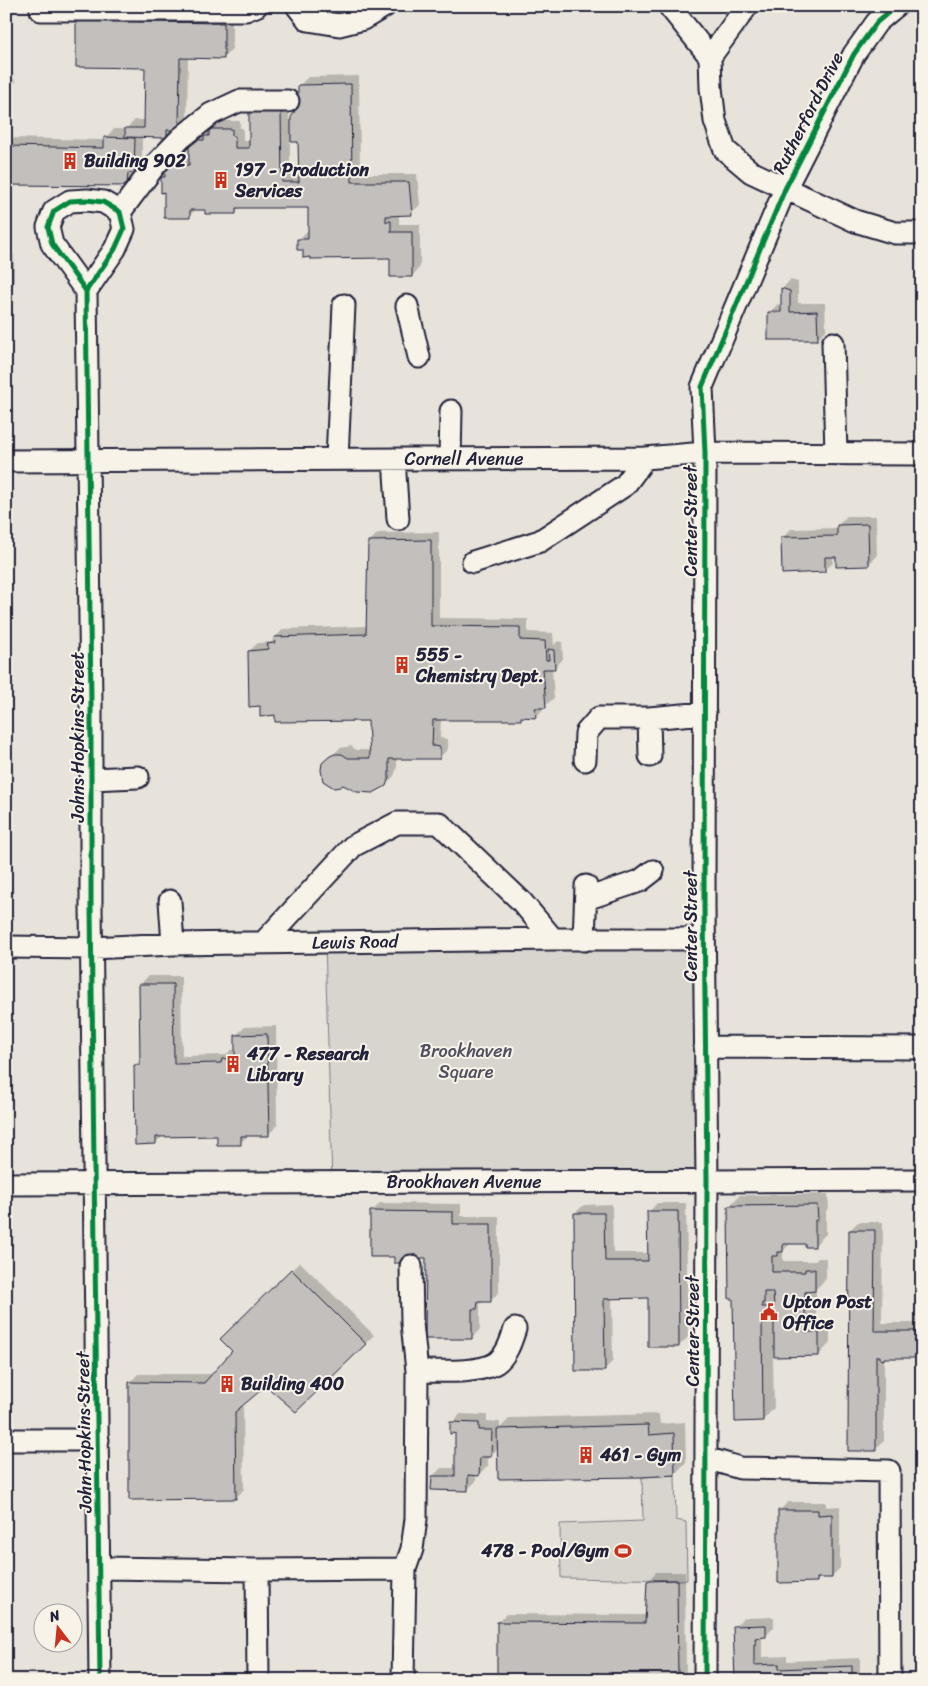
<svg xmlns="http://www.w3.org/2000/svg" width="928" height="1686" viewBox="0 0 928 1686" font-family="Sriracha,sans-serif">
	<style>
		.built { fill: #e7e3db; fill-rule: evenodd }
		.green { fill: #d8d5cf; stroke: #7d7c85 }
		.shadow { fill: #0003; fill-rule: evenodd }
		.building { fill: #c2bfbd; stroke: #22223b; fill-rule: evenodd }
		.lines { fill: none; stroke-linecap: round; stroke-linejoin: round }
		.minor-casing { stroke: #22223b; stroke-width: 25 }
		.minor { stroke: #f7f3e8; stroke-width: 21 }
		.cycleway-casing { stroke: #f7f3e8; stroke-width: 8 }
		.cycleway { stroke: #00873e; stroke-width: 5 }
		.labels { text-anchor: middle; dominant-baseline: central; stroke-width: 4; stroke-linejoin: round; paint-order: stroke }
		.street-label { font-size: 18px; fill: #22223b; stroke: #f7f3e8 }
		.poi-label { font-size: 18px; font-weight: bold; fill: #22223b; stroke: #f7f3e8; text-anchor: start }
		.park-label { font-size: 18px; fill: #504f60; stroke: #f7f3e8 }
	</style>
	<rect width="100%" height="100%" fill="#f7f3e8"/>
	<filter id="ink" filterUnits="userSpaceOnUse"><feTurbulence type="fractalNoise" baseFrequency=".02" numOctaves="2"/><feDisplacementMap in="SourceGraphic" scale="10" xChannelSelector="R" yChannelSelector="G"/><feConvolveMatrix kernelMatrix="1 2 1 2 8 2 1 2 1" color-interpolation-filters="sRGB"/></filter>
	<g filter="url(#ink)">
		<path class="built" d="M6,6h916v1674h-916zM42,1614h30v30h-30z"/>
		<path class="green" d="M704,939l3,242 -375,2 -7,-241z
			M675,1475l1,45 10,2 1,58 -126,-2 -1,-54 83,-3 -1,-44z"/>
		<path class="shadow" d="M86,13l146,2v34l-9,9 -35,-1 -1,63 -9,9 -3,-1 -8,9 -25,-1v28l-6,6 -1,6 -8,9 -121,-1v-46l99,2v-2l9,-9h12l9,-9h10l1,-54 -68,-45z
			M6,67l10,15 -10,9z
			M359,76l1,98h57l3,31 -9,8 -12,1v10h21v43l-8,9 -20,-19 -88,-8 -6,-9 9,-9h2v-25l-68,1 -6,6 -38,-5 -8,8 -24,-25 -3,-13 4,-5v-7l9,-9h15v-17l8,-8h12v-2l9,-9h21v7h3v12h8l38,-39v21l6,-9v-5l5,-5v-18l8,-8zM300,140v34h-10v-33z
			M6,254h8v29l-8,8z
			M790,280l8,2v21h27l1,27 -9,9 -48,-26 9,-9h4v-15z
			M847,516h29l1,40 -9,9 -35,-9v7l-9,8 -42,-33 9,-9 47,-1v-3z
			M439,532v86l89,1v13l25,1 1,12 4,-4 4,1 1,17 -8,8 -3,1 2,30 -10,9v2l-8,8 -13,-1 -2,3h-80l-1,19 8,1v10l-8,8h-43v10l-3,9 -9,9 -62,-21 17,-16 11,-2 5,4h14l-1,-30 -93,-7 -14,-8 -13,-54 9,-8 13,-1 12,-13 85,-3 1,-84 9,-9z
			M148,976h33l1,80 44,-1 5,-5h5v-15l9,-8 31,-1 1,100 -8,8 -20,1 -9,8 -22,-9 -55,2 -8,7 -20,-78 6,-6 -1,-74z
			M828,1194l1,14 -3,3v23l-11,11 -9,-2h-15l-8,8v10h32l3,-3h8v21l-10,10v32h14v22l-11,12 -46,1 1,52 -11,12 -29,-122 -5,-92 11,-11z
			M380,1203l81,1v12h38v76l-9,9h-6l-4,3v25l-8,9 -45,-81h-21l-5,5 -6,-6 -23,-44z
			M657,1203h29l2,134 -9,9 -30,-49h-37l1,64 -9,9 -29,-157 9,-8 28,-1 1,49h36v-41z
			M858,1222h25l-1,101h40v28l-6,6 -32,1v83l-9,8 -25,-219z
			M300,1262l74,73 -78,76 -30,-27 -23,20 1,85 -8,9 -106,-116 8,-8h75l21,-23 -12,-12z
			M460,1414l27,1v6l13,1v6l10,-10 149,-4 1,10 25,-2 1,40 -11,12 -176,-27 -8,9h-3v10l-9,8h-3v7l-9,9 -34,-14 8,-8h15l1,-36 -5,-9z
			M788,1502h38v5l14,-1v62l-8,8 -11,1 -4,4 -38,-70z
			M656,1572h29l1,108h-99v-5l-89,-53 8,-8 141,1 1,-34z
			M774,1617v10l-8,9h-4v21l25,-1v5l73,-3v22h-124l-2,-53 9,-9z"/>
		<path class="building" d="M76,21l148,2v36l-44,-1 -1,72h-12v8l-42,-1v-9h19l1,-60 -69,-1z
			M351,84l1,98h57l3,33 -26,1v6l5,-1v11h21v45h-22v-19l-80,1v-2l-7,1v-8h-6v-11h11v-31h-72v6h-31v-4h-15v8h-26v-26l-3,1v-16h4v-11l24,-1v-25h15v-4h5v-7h23v7h3v12h14v-39h32l1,73h17l-1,-40h-7v-25l3,-4v-6h4v-22z
			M104,137l31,1 -1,36 -6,-1 -1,13 -121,-1v-39l98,2z
			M781,288l9,3v21l27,-1 1,29h-50v-28h13z
			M868,524l1,42 -33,1v-10h-11v15l-43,2 -1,-37 56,-1v-11z
			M431,540v86l89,1v13l25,1 1,19h3l-1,-11 6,1 1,19h-12l3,39h-11l1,10 -15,-1v3h-88l-1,26 8,1v12h-51v18l-3,9 -13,7 -16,-1 -14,-7 -3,2 -6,1 -11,-7 -2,-11 1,-7 8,-7 5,-2h7l6,4h22l-2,-37 -93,1v-7l-15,2v-11l-11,1 -1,-56 21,-2 -2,-5 8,-1 -1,-6 92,-3 2,-93z
			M139,984h34l1,80 47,-1 1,-4 13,-1v-23l32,-1 2,102h-28v9h-24v-9l-61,1v7l-21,1 -1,-80h6z
			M817,1205l1,15h-3v27h-10v-3h-22v8h-5v4h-6v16h33v-3h10v22l-10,1v40h14v24l-45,1v-39h-12l1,103 -28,1 -2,-123h-4l-1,-93zM764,1292h9l1,15h-12v-4h2z
			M370,1211l83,1v12h38v78h-13l-1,7h-5v30h-47l1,-81h-24l-1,5h-7v-6h-24z
			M647,1211h31l1,136h-31v-49l-44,1 1,72h-30l-1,-158h30l1,48h43z
			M849,1230h26l-1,101h42v27h-32v2l-4,-1v-3h-4v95h-28z
			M291,1269l75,75 -70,68 -30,-26 -31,26 1,87 -107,1v-118l75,1 28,-32 -12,-12z
			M450,1422l29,1v7h13l-1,27h-11l-1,19 -11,-1v16l-37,-1 1,-14h23v-43l-5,1z
			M648,1425l1,10 25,-2 1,42 -33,2 -144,2 -1,-50z
			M778,1510h40v5l14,-1v64h-15v4l-39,1z
			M677,1580l1,100h-92v-4h-89v-54l148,1 2,-42z
			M766,1625v12l-11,1 1,6h-2v21l25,-1v5l73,-3v14h-117l-2,-54z"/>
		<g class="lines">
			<g class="minor-casing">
				<path id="minor" d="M297,6l11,14 31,5 24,-6 22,-13
					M669,6l41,51 1,31 4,33 10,29 26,22 104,49 40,12h27
					M41,10h205l10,-4
					M710,57l37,-51
					M120,212l36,-48 25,-26 30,-24 28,-13h49
					M86,291l29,-42 9,-20 -4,-17 -17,-10 -16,-2 -17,1 -16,10 -6,16 4,17 34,47 5,412v203l9,774
					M407,306l12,51
					M833,343l3,111
					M337,459l7,-154
					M394,459l4,60
					M450,459l1,-48
					M6,461l639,-3 60,-5 217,1
					M473,562l67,-21 85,-56 20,-27
					M649,718l1,38
					M585,760l1,-27 13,-15h50l56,-5
					M91,779l47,-2
					M586,899l54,-18 13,-10
					M170,901l3,43
					M584,940l2,-54
					M263,943l90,-97 44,-23h42l82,78 32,38
					M6,947l86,1 81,-4 380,-5h151
					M705,1047l217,1
					M6,1184l916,-4
					M417,1371c20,0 62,3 79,-8 11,-8 15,-22 19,-34
					M6,1440h92
					M706,1458l34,10 149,3 1,209
					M99,1568l158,2
					M405,1569l7,-20 4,-30 1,-148 -5,-48 -1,-57
					M258,1680l-1,-110 148,-1 -2,111
					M705,1680l2,-499 -3,-274 1,-454 -3,-66 83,-198 69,-135 23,-32 19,-16"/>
			</g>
			<use href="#minor" class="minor"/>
			<g class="cycleway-casing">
				<path id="cycleway" d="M86,291l29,-42 9,-20 -4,-17 -17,-10 -16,-2 -17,1 -16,10 -6,16 4,17 34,47 5,412v203l9,774
					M705,1680l2,-499 -3,-274 1,-454 -3,-66 83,-198 69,-135 23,-32 19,-16"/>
			</g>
			<use href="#cycleway" class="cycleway"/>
		</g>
	</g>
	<defs>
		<g id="building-bare" transform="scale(1.35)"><path d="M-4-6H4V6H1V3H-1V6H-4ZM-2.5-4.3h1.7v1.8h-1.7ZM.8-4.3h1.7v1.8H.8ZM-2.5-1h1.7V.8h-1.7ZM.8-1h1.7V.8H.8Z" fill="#c8321e" stroke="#f7f3e8" stroke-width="2.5" paint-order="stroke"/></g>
		<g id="civic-bare" transform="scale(1.35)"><path d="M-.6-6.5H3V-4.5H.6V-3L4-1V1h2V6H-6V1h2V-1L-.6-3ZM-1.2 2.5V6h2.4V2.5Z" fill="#c8321e" stroke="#f7f3e8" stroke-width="2.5" paint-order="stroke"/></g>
		<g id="stadium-bare" transform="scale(1.35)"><path d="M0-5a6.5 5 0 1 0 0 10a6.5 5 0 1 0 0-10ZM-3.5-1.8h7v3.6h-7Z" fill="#c8321e" stroke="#f7f3e8" stroke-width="2.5" paint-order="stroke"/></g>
	</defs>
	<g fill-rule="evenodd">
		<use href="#building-bare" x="70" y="161"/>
		<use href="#building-bare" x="221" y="180"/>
		<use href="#building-bare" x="402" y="665"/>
		<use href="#building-bare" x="233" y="1064"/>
		<use href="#civic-bare" x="769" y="1312"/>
		<use href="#building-bare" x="227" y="1384"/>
		<use href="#building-bare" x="586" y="1455"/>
		<use href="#stadium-bare" x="623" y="1551"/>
	</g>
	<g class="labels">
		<g class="street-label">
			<text transform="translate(808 113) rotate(-63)">Rutherford Drive</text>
			<text x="464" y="459">Cornell Avenue</text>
			<text transform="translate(691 521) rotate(-90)">Center Street</text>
			<text transform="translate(78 737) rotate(-90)">Johns Hopkins Street</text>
			<text transform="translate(691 926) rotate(-90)">Center Street</text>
			<text transform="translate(355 942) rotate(-1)">Lewis Road</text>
			<text x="464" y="1182">Brookhaven Avenue</text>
			<text transform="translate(693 1331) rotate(-90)">Center Street</text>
			<text transform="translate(84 1432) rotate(-91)">John Hopkins Street</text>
		</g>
		<g class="poi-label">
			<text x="84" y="161">Building 902</text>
			<text x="235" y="170">197 - Production<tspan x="235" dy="21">Services</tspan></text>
			<text x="416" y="655">555 -<tspan x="416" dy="21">Chemistry Dept.</tspan></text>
			<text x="247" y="1054">477 - Research<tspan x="247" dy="21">Library</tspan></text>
			<text x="783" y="1302">Upton Post<tspan x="783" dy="21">Office</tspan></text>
			<text x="241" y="1384">Building 400</text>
			<text x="600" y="1455">461 - Gym</text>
			<text x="609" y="1551" text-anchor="end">478 - Pool/Gym</text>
		</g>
		<g class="park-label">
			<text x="466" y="1051">Brookhaven<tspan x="466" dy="21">Square</tspan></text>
		</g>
	</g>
	<rect width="928" height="1686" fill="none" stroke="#f7f3e8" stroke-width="25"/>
	<rect x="12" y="12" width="903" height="1661" fill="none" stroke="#22223b" stroke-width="2" filter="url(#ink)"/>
	<g transform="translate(58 1628) rotate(344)"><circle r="24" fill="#f7f3e8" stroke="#a29fa3"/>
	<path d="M0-4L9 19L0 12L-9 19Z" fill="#c8321e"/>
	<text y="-8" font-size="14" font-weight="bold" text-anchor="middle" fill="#22223b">N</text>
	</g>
</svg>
